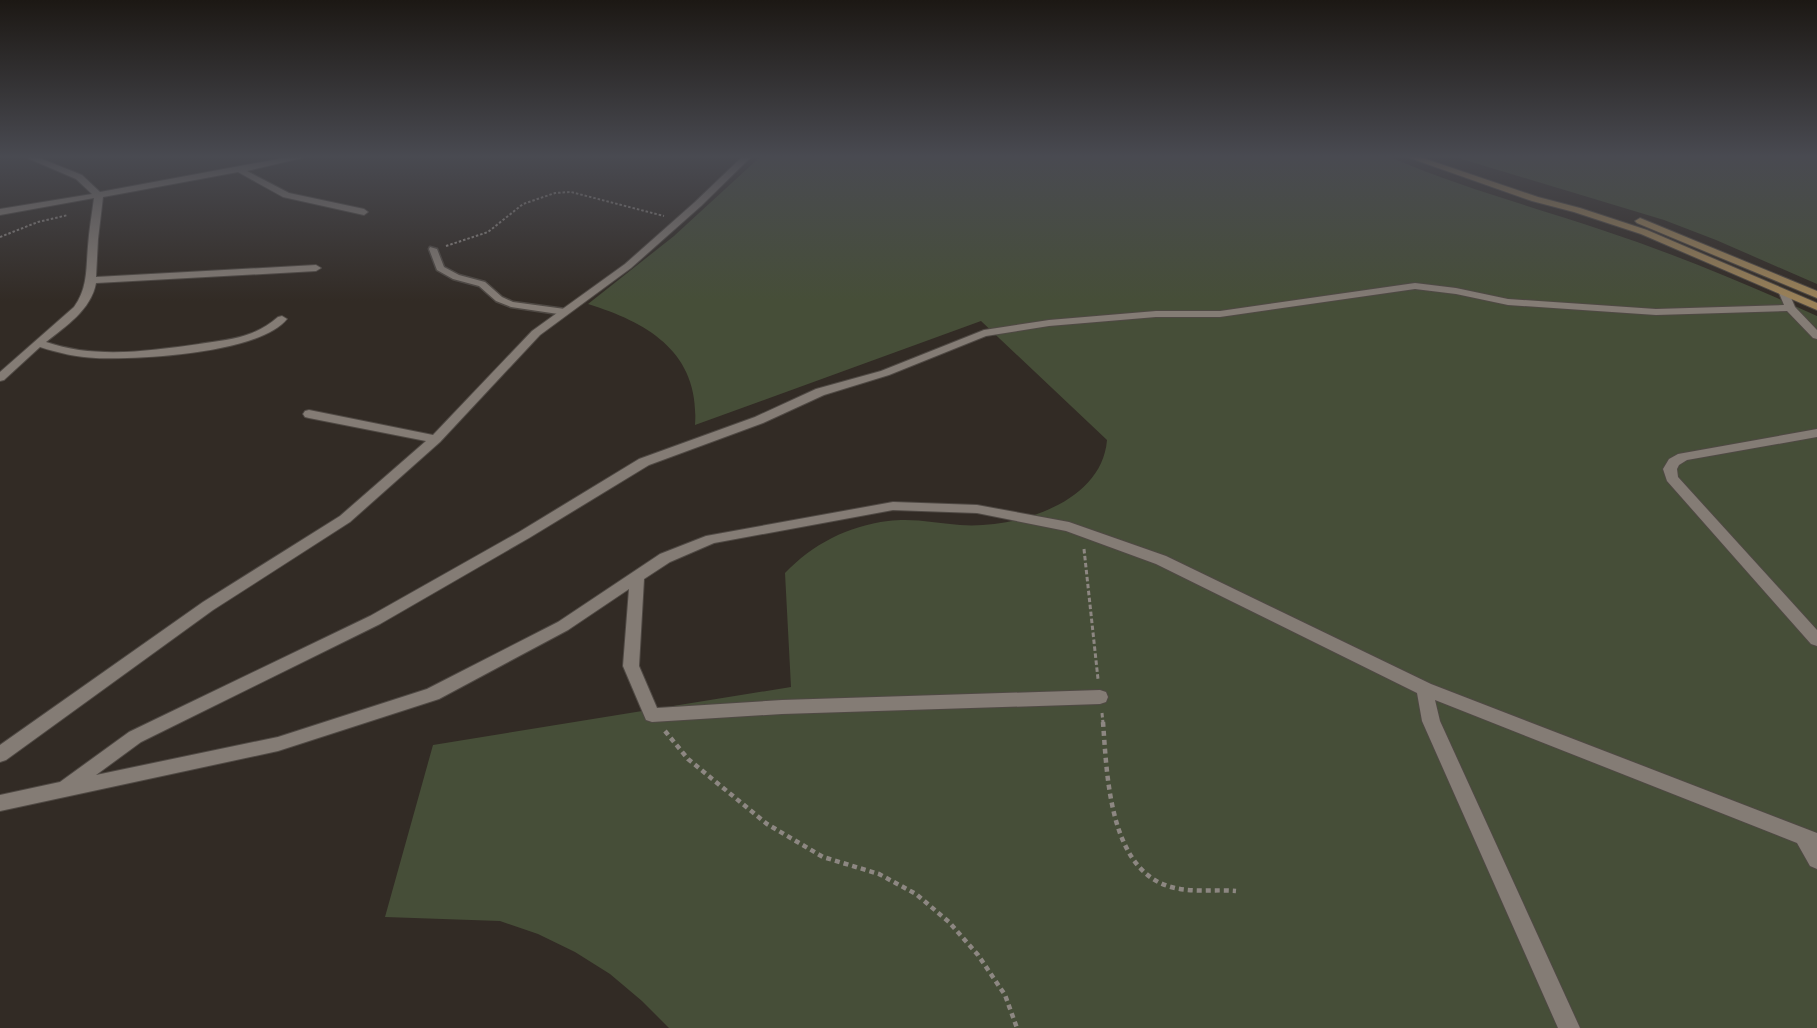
<svg xmlns="http://www.w3.org/2000/svg" width="1817" height="1028" viewBox="0 0 1817 1028" font-family="'Fira Sans',sans-serif">
	<style>
		.green { fill: #464e38 }
		.lines { fill: none; stroke-linecap: round; stroke-linejoin: round }
		.service-casing { stroke: #4f4944; stroke-width: 3 }
		.minor-casing { stroke: #4f4944; stroke-width: 2 }
		.primary-casing { stroke: #4f4944; stroke-width: 2 }
		.path-far2 { stroke: #8d8782; stroke-width: 2; stroke-dasharray: 2.5 2; stroke-linecap: butt }
		.path-far1 { stroke: #8d8782; stroke-width: 3; stroke-dasharray: 4.5 2.5; stroke-linecap: butt }
		.path { stroke: #8d8782; stroke-width: 4.5; stroke-dasharray: 5 4; stroke-linecap: butt }
		.service { fill: #847c75; fill-rule: evenodd }
		.minor { fill: #847c75; fill-rule: evenodd }
		.primary { fill: #9a8158; fill-rule: evenodd }
	</style>
	<rect width="100%" height="100%" fill="#322b25"/>
	<path class="green" d="M760,157h630c69,30 141,49 212,73 73,24 145,54 215,86v712h-1148l-27,-27 -32,-27 -35,-22 -37,-18 -38,-13 -115,-4 48,-172 358,-58 -6,-114c28,-29 63,-47 103,-52 27,-3 46,2 72,4 54,4 142,-21 147,-85l-126,-119 -286,104c5,-72 -46,-102 -107,-121l86,-68z
		M1455,157h362v127l-101,-44 -52,-20z"/>
	<g class="lines">
		<g class="service-casing">
			<path id="service" d="M430,247l7,2 7,18 15,8 26,7 17,15 11,5 52,7 4,3 -4,3 -54,-8 -15,-6 -17,-15 -26,-7 -16,-9 -8,-21z"/>
		</g>
		<g class="minor-casing">
			<path id="minor" d="M25,157h12l45,18 18,17 189,-35h17l-59,14 42,22 75,16 4,3 -4,3 -81,-18 -45,-25 -135,25 -5,42 -2,38 220,-12 5,3 -5,3 -220,12c-5,27 -30,43 -50,59 49,17 103,9 153,2 18,-3 36,-4 53,-11 10,-4 18,-9 26,-16l4,-1 5,3c-27,34 -148,41 -191,39 -19,-1 -38,-5 -56,-11l-36,33 -4,1v-9l74,-65c14,-19 12,-39 14,-61 1,-16 4,-32 6,-48l-94,17v-6l92,-15 -16,-15z
				M742,157h9l-50,49 -70,62 -91,67 -100,107 -90,80 -137,88 -207,150 -6,2v-17l203,-143 137,-86 86,-75 -117,-23 -4,-1 -2,-3 2,-3 4,-1 124,25 99,-104 93,-67 70,-62z
				M1415,283l41,5 52,11 148,10 128,-4 -5,-12 5,-3 5,3 6,14 22,23v9l-4,-1 -26,-27 -131,4 -148,-10 -52,-11 -41,-5 -195,28h-64l-107,9 -63,10 -97,39 -65,20 -61,28 -114,42 -120,73 -149,86 -239,118 -45,33 182,-38 149,-48 131,-67 102,-68 46,-18 187,-34 84,3 92,17 97,34 265,128 386,149v36l-7,-3 -13,-23 -362,-143 5,21 140,307h-22l-136,-307 -5,-28 -261,-129 -90,-33 -89,-18 -84,-3 -179,33 -44,19 -26,17 -5,87 18,42 125,-8 318,-10 6,2 2,5 -2,5 -6,2 -318,10 -130,8 -6,-2 -23,-54 6,-77 -61,41 -129,69 -161,52 -278,60v-16l60,-13 69,-50 241,-116 149,-84 120,-73 116,-42 61,-28 65,-18 103,-41 65,-10 107,-9h64z
				M1817,429v8l-130,23 -8,5 -2,4 1,8 139,153v16l-6,-2 -144,-163 -4,-12 6,-10 9,-5z"/>
		</g>
		<g class="primary-casing">
			<path id="primary" d="M1407,157h13l118,40 42,11 67,22 170,73v7l-176,-76 -67,-22 -42,-11z
				M1640,218l177,73v7l-180,-75 -2,-2z"/>
		</g>
		<path class="path-far2" d="M0,237l38,-15 30,-7
			M446,246l42,-14 35,-28 32,-11 16,-1 93,24"/>
		<path class="path-far1" d="M1084,549l14,130
			M1102,713l1,10"/>
		<path class="path" d="M1103,722c4,53 6,148 68,165 21,6 44,2 65,4
			M665,731l23,28 79,65 56,33 56,17 37,20 33,28 29,33 27,40 12,33"/>
		<use href="#service" class="service"/>
		<use href="#minor" class="minor"/>
		<use href="#primary" class="primary"/>
	</g>
	<linearGradient id="sky" x2="0" y2="1"><stop stop-color="#1c1814"/><stop offset="0.52" stop-color="#494a51"/><stop offset="1" stop-color="#494a51" stop-opacity="0"/></linearGradient>
	<rect width="1817" height="301" fill="url(#sky)"/>
</svg>
